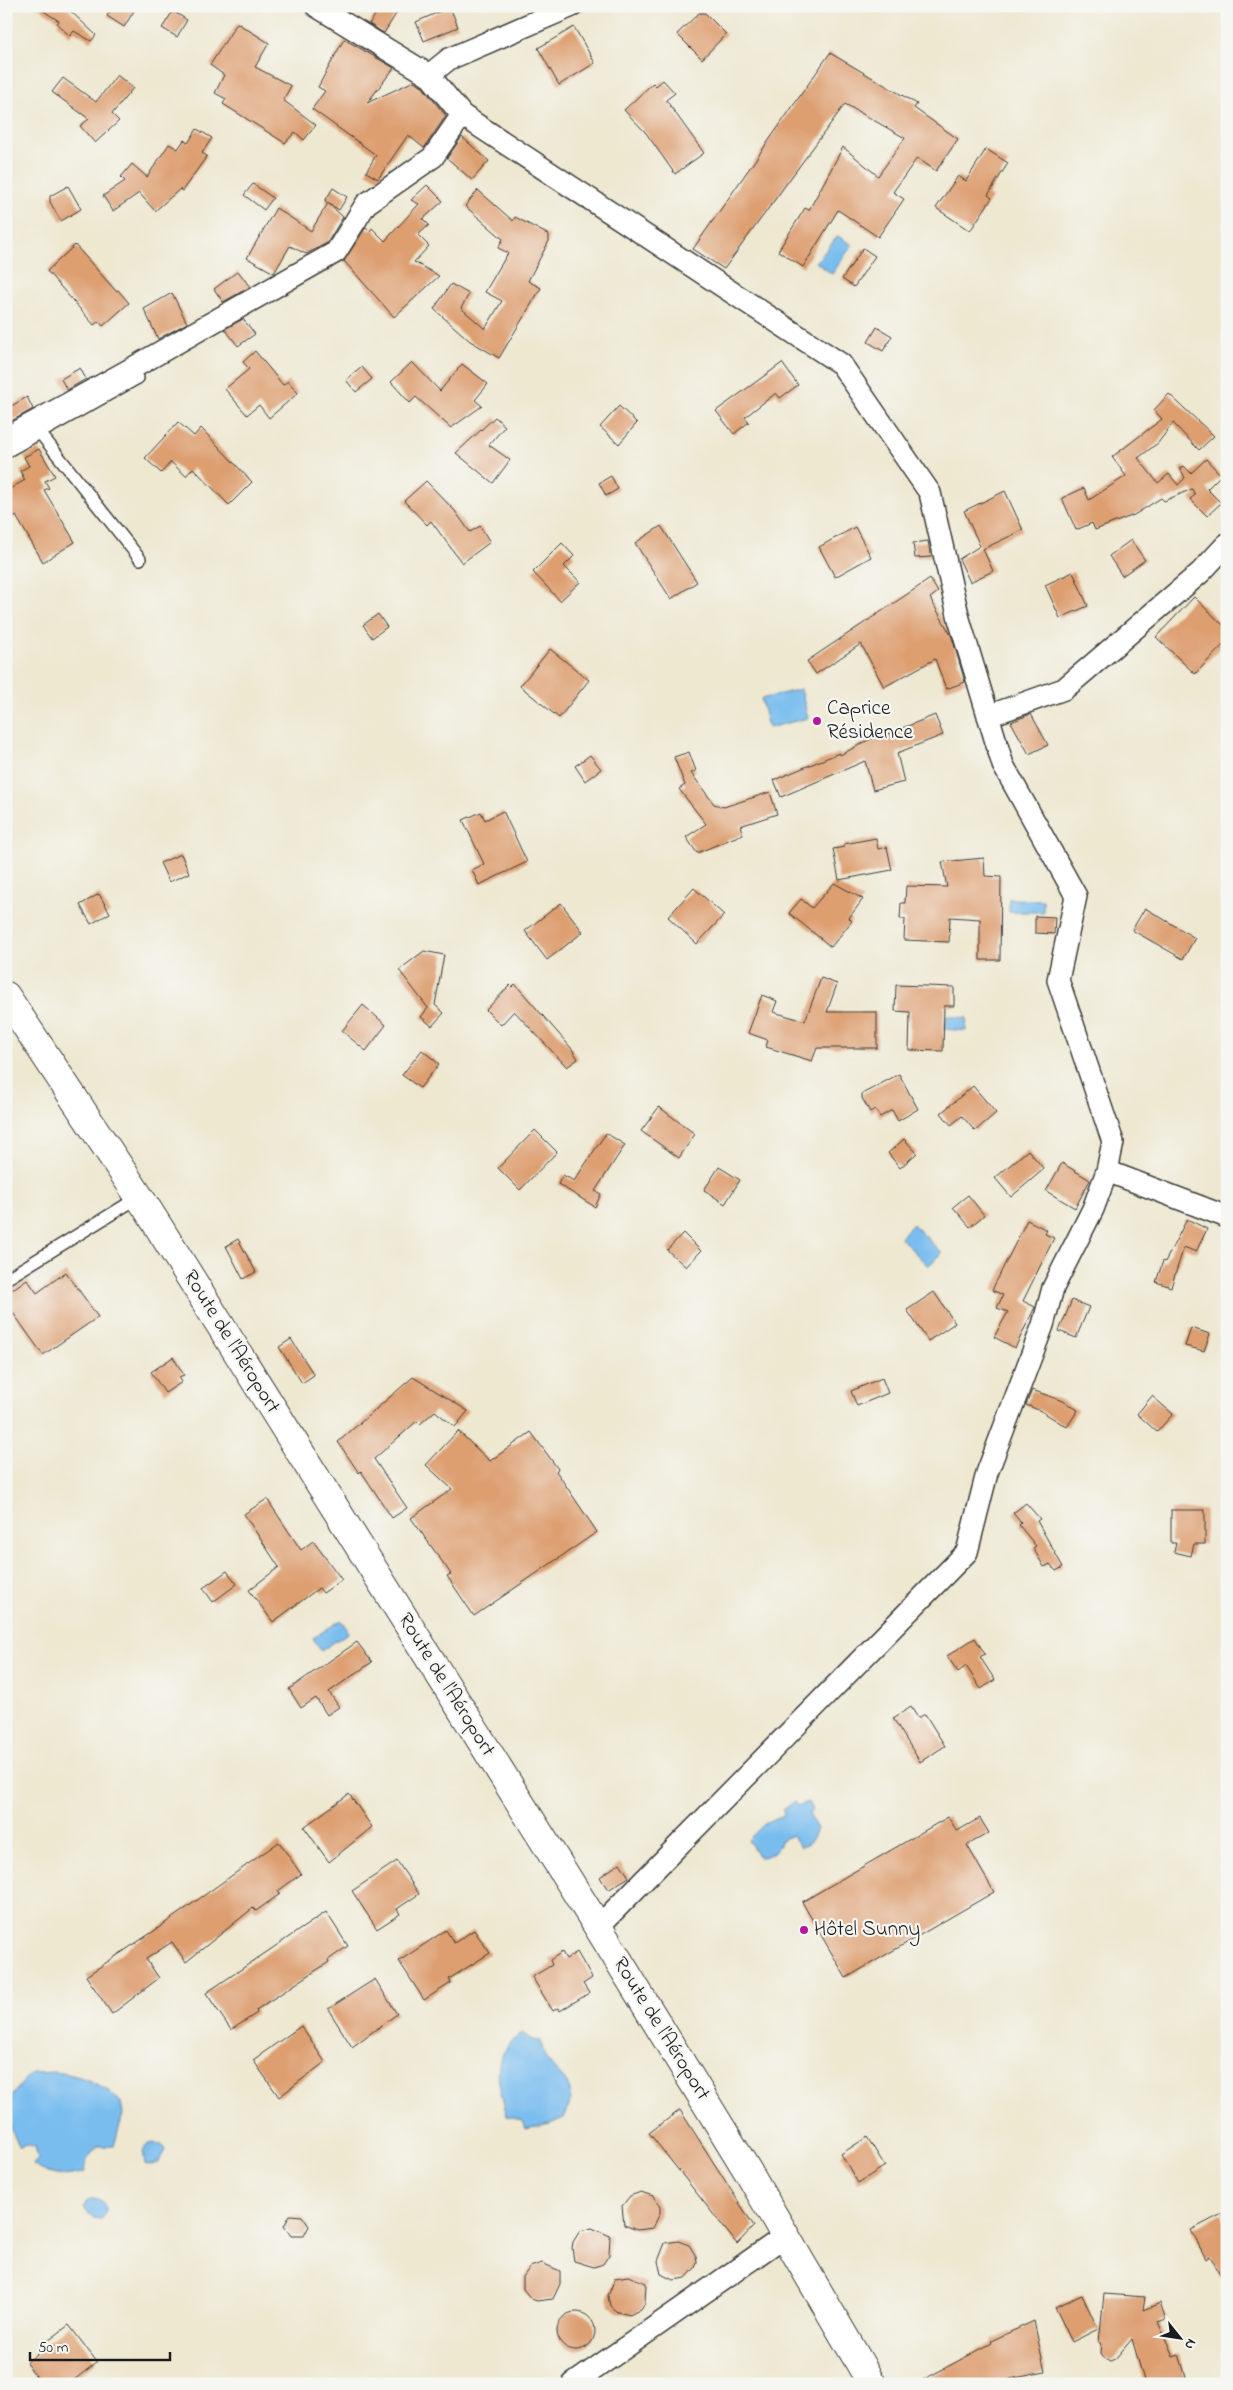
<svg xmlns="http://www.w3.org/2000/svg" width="1233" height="2390" viewBox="0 0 1233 2390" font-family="'Indie Flower',sans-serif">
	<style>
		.water { fill: #79bdef; stroke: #4a6c86 }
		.building { fill: #dd9e70 }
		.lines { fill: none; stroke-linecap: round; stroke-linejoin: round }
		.service-casing { stroke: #3c3b37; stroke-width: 14 }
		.minor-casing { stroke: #3c3b37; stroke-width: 24 }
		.secondary-casing { stroke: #3c3b37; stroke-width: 30 }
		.service { stroke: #fff; stroke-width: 11 }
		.minor { stroke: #fff; stroke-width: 21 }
		.secondary { stroke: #fff; stroke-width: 28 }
		.poi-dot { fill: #b5179e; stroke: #f6f6f2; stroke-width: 2 }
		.labels { text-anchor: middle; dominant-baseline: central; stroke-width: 4.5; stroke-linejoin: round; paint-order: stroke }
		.poi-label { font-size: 21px; fill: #1c1c1c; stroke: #f6f6f2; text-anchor: start }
		.street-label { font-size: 21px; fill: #1c1c1c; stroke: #f6f6f2 }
	</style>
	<rect width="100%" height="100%" fill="#f6f6f2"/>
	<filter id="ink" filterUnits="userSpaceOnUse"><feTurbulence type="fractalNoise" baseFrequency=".02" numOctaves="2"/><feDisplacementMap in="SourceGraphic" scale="10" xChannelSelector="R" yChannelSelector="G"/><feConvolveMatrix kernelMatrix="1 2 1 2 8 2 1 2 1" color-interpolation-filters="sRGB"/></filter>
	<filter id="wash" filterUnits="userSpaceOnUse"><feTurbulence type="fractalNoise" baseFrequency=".0096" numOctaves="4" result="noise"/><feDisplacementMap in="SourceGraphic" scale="20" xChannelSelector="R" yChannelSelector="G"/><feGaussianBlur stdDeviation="1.12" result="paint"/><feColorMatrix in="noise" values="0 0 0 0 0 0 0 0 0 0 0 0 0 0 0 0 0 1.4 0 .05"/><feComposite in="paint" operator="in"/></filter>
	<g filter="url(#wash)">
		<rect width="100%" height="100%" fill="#eee8d1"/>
		<path class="water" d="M838,236l14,9 -20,29 -16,-12z
			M801,689l7,29 -40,10 -7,-29z
			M1009,899l34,1v12h-34z
			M947,1016l20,2 -1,13 -21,-2z
			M913,1224l29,29 -14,13 -28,-29z
			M341,1620l8,12 -28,19 -8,-13z
			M794,1802l3,4 11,-4 4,8 -3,4 8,15c-4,9 -6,15 -16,18l-9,-12 -11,5c-4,11 -11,17 -22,17l-11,-17 16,-16 20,-8 -1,-6z
			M522,2033l10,7 9,1c1,4 2,11 4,15 14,25 37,25 19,62l-14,6 -24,5 -3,-8 -16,-5c-9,-35 -19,-58 15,-83z
			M54,2072c24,2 50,12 67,30l2,12 -9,32h-16l-11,13 -2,13c-20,6 -34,5 -52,-7l5,-7 -3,-11 -9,-3 -6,3c-20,-34 -16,-47 12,-74z
			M154,2143l7,1 4,6 -7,13 -9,3 -4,-2 -2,-13 3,-6z
			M91,2199c10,0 12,4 16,12l-5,9 -7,-1 -11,-10 2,-7z"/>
		<g id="blocks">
			<path class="building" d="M36,6h29l31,29 -5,6 -17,-10 -4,5 -13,-12 2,-3z
				M113,6h24l-13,21 -17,-11z
				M381,6h20l-17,27 -15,-9z
				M450,7l8,20 -34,14 -8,-19z
				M173,11l14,9 -10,17 -15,-9z
				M699,13h6l21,21 -24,25 -25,-25z
				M237,23l32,20 -14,24 36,19 -8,14 33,25 -12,15 -9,-8 -10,11 -62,-39 3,-5 -11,-6 9,-18 -14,-10z
				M574,27l21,36 -36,22 -21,-37z
				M344,39l50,29 -27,35 47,-22 7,4 25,31 -22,32 -16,-13 -30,44 -12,-7 10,-17 -64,-46 13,-18 -7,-4z
				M830,53l87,51 -3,4 44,31 -22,32 -19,-13 -24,34 11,7 -26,38 -40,-27 -35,57 -25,-16 27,-43 4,2 34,-63 35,29 27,-38 -60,-34 -121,165 -31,-20z
				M117,75l16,13 -21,26 7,7 -24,22 -15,-17 9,-7 -37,-27 11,-14 33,24z
				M663,80l12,13 -9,7 38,53 -29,21 -29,-41 -22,-23 29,-27 3,3z
				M197,129l15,9 -10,15 5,3 -25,35 -2,-2 -25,22 -16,-18 -26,18 -10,-15 22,-15 -4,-4 11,-13 15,13 22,-33 9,5 6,-9 4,3z
				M462,137l27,24 -17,19 -25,-22z
				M986,149l22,14 -20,32 4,3 -22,33 -34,-23 22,-32 8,5z
				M253,184l20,14 -9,12 -20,-15z
				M427,185l16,16 -20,18 6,6 -11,10 11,11 -15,16 25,14 -45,41 -50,-56 22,-34 4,4 2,-3 13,13 34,-37 -8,-4z
				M68,186l13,23 -20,12 -11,-19v-6z
				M333,188l14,9 -8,13 -14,-9z
				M478,190l35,31 2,-4 34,18v6l-21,40 13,7 -42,70 -29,-17 -36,-32 17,-25 18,10 -8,14 24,21 17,-28 -17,-9 23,-39 -10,-5 5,-9 -38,-33z
				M328,203l15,14 -16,26 -21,11 -16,-8 -16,27 -27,-15 29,-50 35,23z
				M75,245l41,46 2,-1 11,13 -26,23 -4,-5 -5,4 -47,-54z
				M863,248l12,8 -21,31 -12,-8z
				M238,271l12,16 -27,15 -9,-13z
				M172,293l15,30 -29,16 -14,-30z
				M243,319l12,15 -17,12 -13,-17z
				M877,327l15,9 -9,15 -15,-9z
				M255,351l28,34 5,-4 10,12 -29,25 -10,-13 -12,10 -22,-26 24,-20 -6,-7z
				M412,362l28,29 22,-27 26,20 -13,16 7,6 -31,22 -35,-31 -6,6 -19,-21z
				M782,363l16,22 -18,13 -4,-5 -31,24 4,5 -15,12 -18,-23z
				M362,367l10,12 -16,13 -10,-12z
				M80,368l6,11 -19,11 -6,-11z
				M1169,394l45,42 -15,14 -26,-27 -15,20 -20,15 20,25 11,-9 9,11 7,-7 -5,-10 4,-2 7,7 15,-14 15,16 -14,14 14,14 -14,13 -17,-17 5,-4 -3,-6 -28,12 -3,-3 -27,17 -39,15 -3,-7 -16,7 -14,-32 22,-10 5,12 37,-24 -14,-19 50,-38 -8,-9z
				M27,397l6,12 -27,15v-15z
				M619,406l18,17 -18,21 -19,-17z
				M495,417l10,9 -16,19 21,15 -17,23 -37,-30z
				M178,422l16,14 7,-8 51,54 -23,23 -36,-37 -7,8 -15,-14 -10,11 -16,-15z
				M39,449l16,27 -10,5 4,7 -5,2 31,52 -32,20 -27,-46 -10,6v-31l19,-11 -5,-9 9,-5 -5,-9z
				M611,476l7,13 -12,7 -7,-13z
				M426,481l29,30 15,21 10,-6 10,16 -28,21 -31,-42 -4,4 -23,-24z
				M1005,491l18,39 -40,19 10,22 -23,11 -11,-23 21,-13 -16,-35z
				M661,526l36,56 -26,17 -36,-56z
				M855,527l16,30 -36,20 -16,-30z
				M1131,540l14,20 -23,16 -13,-20z
				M928,541l3,16 -16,1 -2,-15z
				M562,543l12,13 -10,10 16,16 -20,19 -27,-29z
				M1073,572l15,34 -28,12 -15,-33z
				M930,579l8,13 -8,6 22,39 13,45 -19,7 -11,-30 -51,28 -23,-43 -45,30 -9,-13z
				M1194,597l33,32v12l-32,33 -39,-37z
				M378,614l9,13 -15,11 -9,-13z
				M550,649l39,31 -30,38 -39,-32z
				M1031,714l17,31 -19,9 -18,-32z
				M935,715l8,20 -46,18 7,29 -31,8 -8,-29 -84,36 -7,-17 65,-27 1,2 44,-23 1,3z
				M689,752l7,19 -5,2 23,31 10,3 46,-15 7,22 -37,12 3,8 -46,19 -11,-16 20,-13 -27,-35 6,-4 -11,-28z
				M590,755l11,14 -16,12 -10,-15z
				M503,811l24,51 -48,23 -7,-15 12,-6 -21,-44 18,-8 4,8z
				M876,838l2,11 9,-2 5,23 -53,10 -6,-31 11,-2v-3z
				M181,854l8,19 -20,9 -9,-19z
				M984,858l1,18 16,1 -1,83h-20v-41l-30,-2 -1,25 -45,-2 1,-21h-5l1,-16h4l1,-17 41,1 -5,-25z
				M834,883l29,16 -14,19 3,3 -21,26 -42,-34 12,-14 11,9z
				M694,888l30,27 -27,29 -29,-27z
				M99,894l11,19 -19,11 -11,-19z
				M561,903l22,29 -36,28 -22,-29z
				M1145,908l50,30 -12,21 -51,-29z
				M1035,916l20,1 -1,17 -19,-1z
				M424,951l20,4 -9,50 9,8 -12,13 -11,-9 7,-9 -29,-38z
				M821,978l16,6 -10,28h50v36h-60l-5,13 -46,-14 2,-7 -20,-7 14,-38 15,6 -4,11 32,9z
				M515,984l57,65 6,10 -11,8 -53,-56 -13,14 -15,-15 24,-25 2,2z
				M896,985l58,2v19h-10l-1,45 -34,-1 1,-38 -15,-1z
				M363,1005l23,20 -20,26 -24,-20z
				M422,1050l17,14 -19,24 -18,-13z
				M899,1074l19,35 -20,12 -6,-11 -12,7 -5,-8 -5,3 -8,-14v-4z
				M973,1086l23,27 -21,18 -13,-15 -11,9 -10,-12z
				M659,1107l36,27 -16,24 -38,-27z
				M535,1130l22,22 -37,38 -22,-22z
				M606,1133l19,12 -30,46 6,3 -6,13 -37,-23 5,-9 11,6z
				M904,1139l13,14 -17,15 -12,-15z
				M1028,1150l16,19 -33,28 -16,-19z
				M1062,1163l28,17 -15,28 -29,-17z
				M719,1167l21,13 -15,24 -21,-14z
				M968,1195l16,20 -14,12 -17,-20z
				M1187,1219l20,10 -11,23 -12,-5 -13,40 -15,-5 7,-21 2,1z
				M1027,1220l20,10 -2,4 9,4 -31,63 12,6 -20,41 -21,-11 14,-25 -11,-4 6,-13 -11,-5z
				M683,1233l18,18 -15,16 -19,-17z
				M238,1239l18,33 -13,7 -17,-33z
				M66,1272l32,45 -55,38 -37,-52v-9l21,-15 10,14z
				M934,1292l21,31 -27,18 -21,-31z
				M1072,1300l17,7 -13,31 -17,-7z
				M1191,1328l19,6 -6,17 -19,-5z
				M291,1339l23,36 -12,8 -23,-36z
				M173,1357l11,18 -5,2 3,5 -17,11 -14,-21z
				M413,1377l55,34 -13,16 -20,-16 -15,13 -3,-3 -43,38 33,49 -15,10 -31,-47 -2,2 -21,-31z
				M882,1378l6,15 -31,13 -6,-15z
				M1032,1390l31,11 15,9 -11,17 -26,-16 -15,-6z
				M1152,1396l21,18 -16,18 -20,-18z
				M458,1431l32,30 41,-29 27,37 -2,2 41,61 -123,84 -27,-40 4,-2 -40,-56 41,-29 -26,-24z
				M267,1499l34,51 12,-9 29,39 -19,13 -4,-5 -46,34 -24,-32 30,-23 -35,-53z
				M1026,1503l14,16 -3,2 26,46 -7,4 -6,-7 -6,3 -11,-19 3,-2 -17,-21 2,-2 -8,-10z
				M1171,1510h34v34h-11l-3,12 -17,-4 2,-9h-5z
				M227,1571l10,13 -24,18 -10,-14z
				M975,1638l10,16 -5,3 15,23 -14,9 -15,-23 -8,6 -11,-16z
				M357,1642l15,20 -43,30 10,15 -12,8 -11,-17 -15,10 -12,-19z
				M911,1707l7,11 7,-4 20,32 -25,16 -27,-44z
				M349,1794l23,33 -43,35 -25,-35z
				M948,1817l9,14 23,-13 9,15 -22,12 27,47 -148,86 -44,-76z
				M279,1842l22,32 -23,17 2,3 -24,17 -3,-3 -67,54 -14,-20 -26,17 13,19 -47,36 -26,-38 68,-45z
				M397,1861l22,33 -22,15 3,5 -23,15 -25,-38z
				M620,1863l9,14 -21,13 -8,-13z
				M326,1912l22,34 -20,14 1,2 -73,48 1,3 -26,17 -25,-37z
				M446,1930l8,13 20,-13 16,23 -41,26 2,4 -27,17 -25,-39z
				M562,1952l4,7 11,-7 15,26 -9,6 6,9 -29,18 -2,-3 -5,3 -21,-34 20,-12 -2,-5z
				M375,1979l22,35 -45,33 -24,-38z
				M301,2026l24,36 -46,35 -26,-37z
				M680,2110l74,116 -17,18 -88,-111z
				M867,2137l18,29 -27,17 -17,-29z
				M641,2192l12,4 7,11v6l-7,15 -16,2 -13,-5 -2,-19 8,-10z
				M1222,2214l5,10v62l-17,-30 -4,3 -15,-29z
				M290,2215l12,1 7,10 -5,10h-13l-7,-10z
				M592,2228l18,8 -1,19 -6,9 -9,3 -20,-6 -2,-13 1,-6 7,-11z
				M678,2241l11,4 7,11 1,6 -2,6 -9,10 -13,2 -12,-6 -3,-13 7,-18z
				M542,2263l18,8v13l-7,15 -16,2 -6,-2 -8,-10v-12l7,-10z
				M628,2276l18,7 -1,20 -4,6 -11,6 -13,-3 -7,-6 -2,-10 7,-18z
				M1104,2294l41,3 -2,13 17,-7 6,16 -8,3 15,34 6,-2 9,30h-43l-13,-45 -17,20 -5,2 -6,-3 -3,-5 1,-10h-3z
				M1082,2295l16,34 -26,13 -17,-35z
				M557 2331a19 19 0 1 1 38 0a19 19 0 1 1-38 0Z
				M1034,2321l11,51 -35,7v5h-95l77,-41 -1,-2z
				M69,2325l28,37 -28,22h-27l-16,-21 20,-16 -2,-3z"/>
		</g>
	</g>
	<g filter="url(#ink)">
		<use href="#blocks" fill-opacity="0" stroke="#3c3b37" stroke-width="1"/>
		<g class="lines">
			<g class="service-casing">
				<path id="service" d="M40,433l98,-55
					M6,452l34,-19 100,126
					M6,1279l133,-82"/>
			</g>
			<g class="minor-casing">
				<path id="minor" d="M316,6l113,69 33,40
					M429,75l20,-16 123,-53
					M6,438l123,-68 207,-118 30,-48 67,-47 29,-42 379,249 89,129 29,126 44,146 73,131 -18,84 55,162 -6,29 -14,38 -40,79 -10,37 -56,148 -20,79 -369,375
					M988,716l76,-27 137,-117 26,-28
					M1107,1171l120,46
					M573,2384l212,-148"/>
			</g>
			<g class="secondary-casing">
				<path id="secondary" d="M6,996l142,214 450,717 149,243 125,214"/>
			</g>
			<use href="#service" class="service"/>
			<use href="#minor" class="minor"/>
			<use href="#secondary" class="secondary"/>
		</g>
	</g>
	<g class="poi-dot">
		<circle cx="817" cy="721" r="5"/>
		<circle cx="804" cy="1930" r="5"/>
	</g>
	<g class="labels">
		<g class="poi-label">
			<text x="827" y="709">Caprice<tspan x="827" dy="24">Résidence</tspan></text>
			<text x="814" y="1930">Hôtel Sunny</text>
		</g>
		<g class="street-label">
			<text transform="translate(231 1342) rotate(58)">Route de l'Aéroport</text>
			<text transform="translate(446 1685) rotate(58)">Route de l'Aéroport</text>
			<text transform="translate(661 2029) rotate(58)">Route de l'Aéroport</text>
		</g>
	</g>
	<rect width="1233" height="2390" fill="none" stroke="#f6f6f2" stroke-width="25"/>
	<g transform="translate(1180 2338) rotate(120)" stroke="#f6f6f2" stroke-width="4" paint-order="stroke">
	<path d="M0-4L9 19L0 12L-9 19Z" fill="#1c1c1c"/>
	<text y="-8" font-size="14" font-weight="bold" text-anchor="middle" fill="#1c1c1c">N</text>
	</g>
	<path d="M30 2352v8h140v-8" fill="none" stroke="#1c1c1c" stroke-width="2.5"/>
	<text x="38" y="2352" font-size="15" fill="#1c1c1c" stroke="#f6f6f2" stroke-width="4" paint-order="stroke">50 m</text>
</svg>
